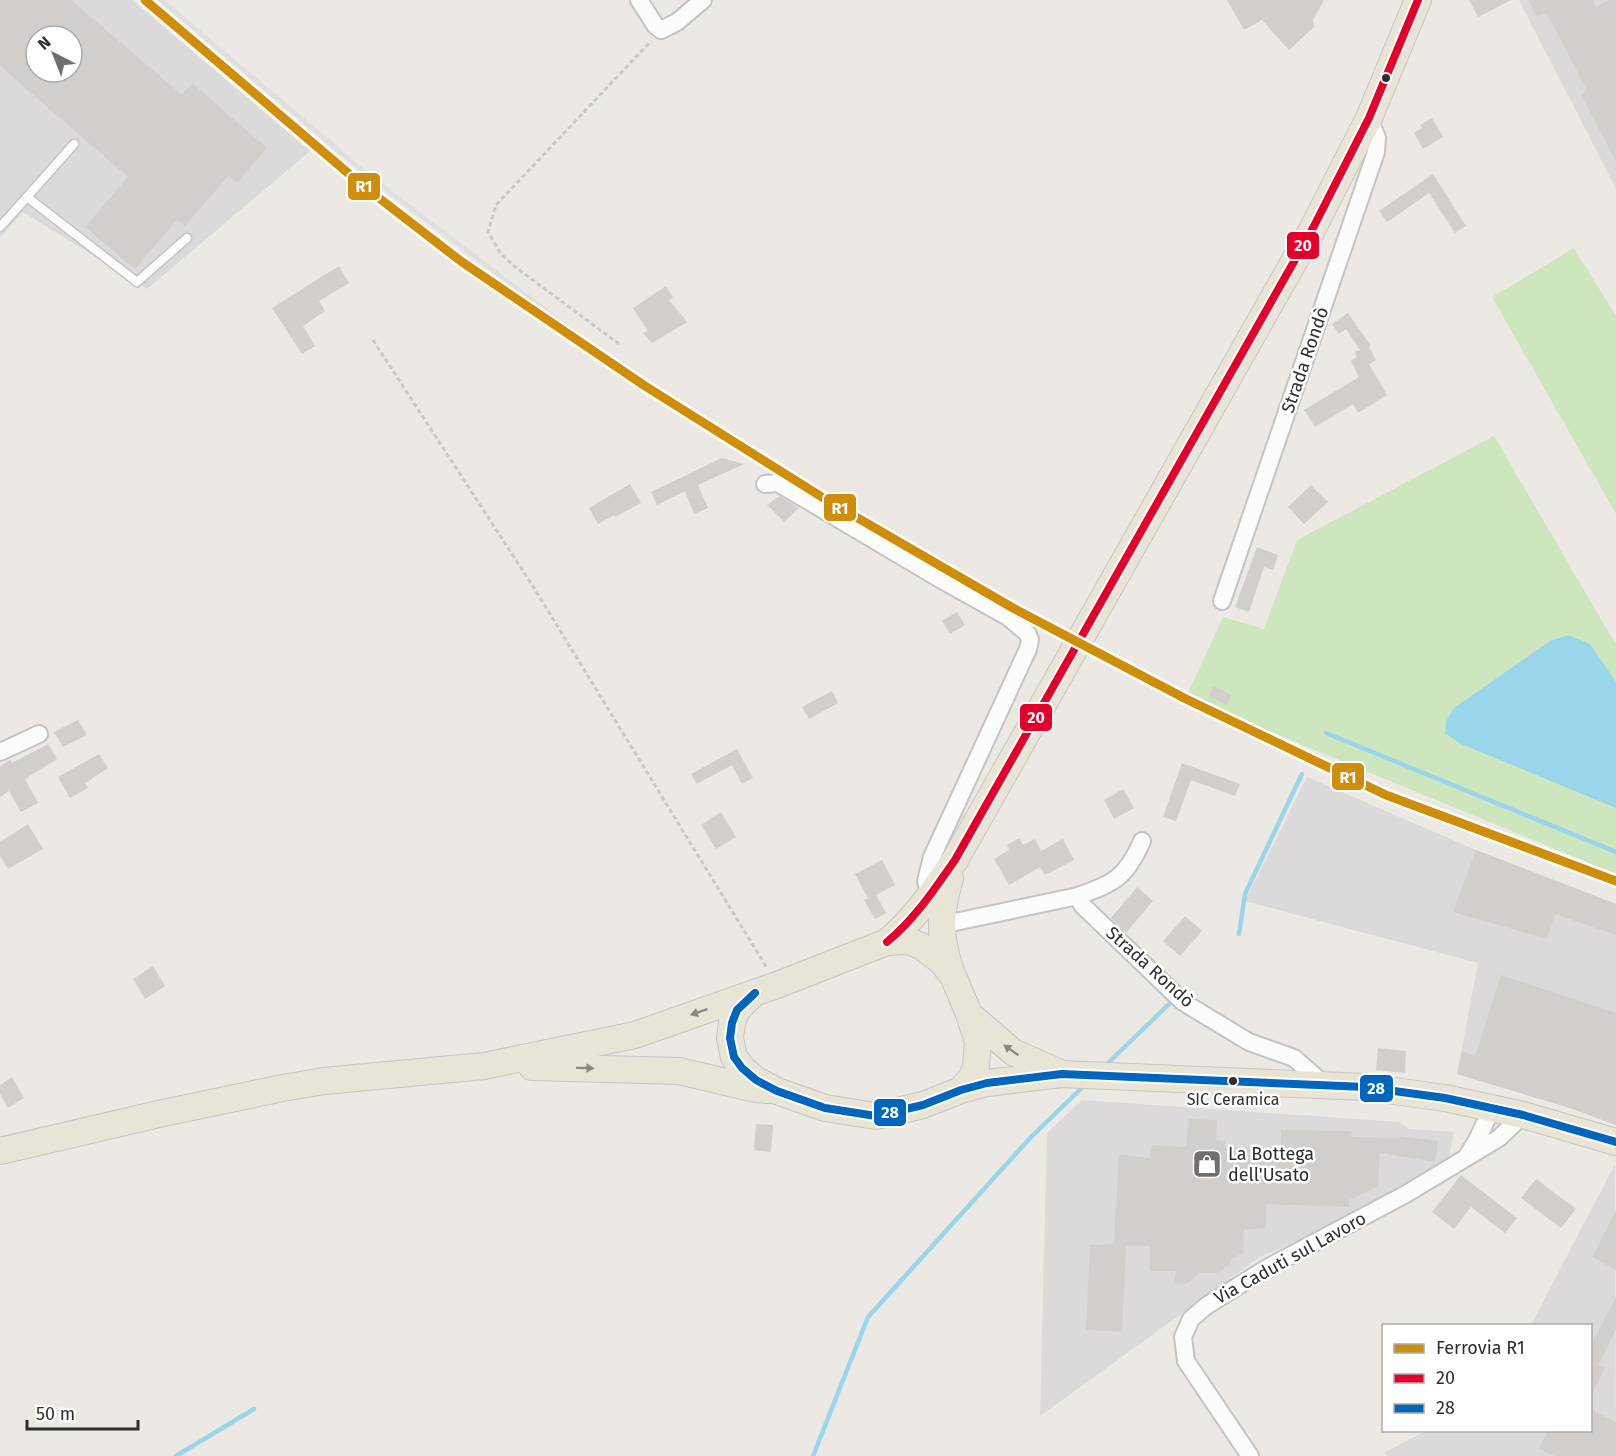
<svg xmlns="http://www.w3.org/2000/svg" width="1616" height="1456" viewBox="0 0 1616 1456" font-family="'Fira Sans',sans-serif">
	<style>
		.industrial { fill: #dcd9db; fill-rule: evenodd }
		.green { fill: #cee6be }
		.water { fill: #99d6ec }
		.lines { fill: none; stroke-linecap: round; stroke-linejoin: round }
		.stream { stroke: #99d6ec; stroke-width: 4.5 }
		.building { fill: #d1cecb; fill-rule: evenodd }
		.service-casing { stroke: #c5c4c5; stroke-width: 11 }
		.minor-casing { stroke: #c5c4c5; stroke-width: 20 }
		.primary-casing { stroke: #c6c5c4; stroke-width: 28 }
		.path { stroke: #c9c9c8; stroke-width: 3; stroke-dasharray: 4.5 3; stroke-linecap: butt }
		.service { stroke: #fcfcfb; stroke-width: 8 }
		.minor { stroke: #fcfcfb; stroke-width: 16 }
		.primary { stroke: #e8e4d6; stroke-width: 26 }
		.rail { stroke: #dfdfe1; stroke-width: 4.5 }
		.bus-1-casing { stroke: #fff; stroke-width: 12 }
		.bus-2-casing { stroke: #fff; stroke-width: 12 }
		.bus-1 { stroke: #e4002b; stroke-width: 8 }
		.bus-2 { stroke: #0065bd; stroke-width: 8 }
		.rail-1-casing { stroke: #fff; stroke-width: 14 }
		.rail-1 { stroke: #cf8e09; stroke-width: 9 }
		.oneway { fill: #8b8982 }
		.bus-dot { fill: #2e2e2e; stroke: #fff; stroke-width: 2 }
		.labels { text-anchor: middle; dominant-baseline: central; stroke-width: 5; stroke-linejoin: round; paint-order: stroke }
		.bus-label { font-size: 16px; fill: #2e2e2e; stroke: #fff }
		.street-label { font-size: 18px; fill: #2e2e2e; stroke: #fff }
		.poi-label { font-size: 18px; fill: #2e2e2e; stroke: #fff; text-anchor: start }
		.line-badge { stroke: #fff; stroke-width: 2 }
		.badge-label { font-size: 16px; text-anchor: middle; font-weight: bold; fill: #fff }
	</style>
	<rect width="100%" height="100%" fill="#ece8e4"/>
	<path class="industrial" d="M0,0h132l178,151 -163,138 -124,-77 -23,26zM36,36h36v36h-36z
		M1519,0h97v189z
		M1307,777l169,73 140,54v221l-46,-17 -113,-34 21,-111 -233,-62z
		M1082,1100l317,22 10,7 45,3 -6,31 -42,31 -146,63 -220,159 7,-283z
		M1615,1164l1,292h-229l-2,-4 41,-21 164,-1v-104l-59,-1z"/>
	<path class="green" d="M1574,248l42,68v198l-124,-217z
		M1494,436l122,209v229l-430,-177 37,-80 41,12 33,-89z"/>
	<path class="water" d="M1568,635l22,9 26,38v126l-157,-65 -14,-10 1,-12 8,-13 96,-67z"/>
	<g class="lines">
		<path class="stream" d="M1326,733l290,119
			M1239,934l6,-40 57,-120
			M1105,1066l65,-63
			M176,1456l78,-47
			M813,1456l55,-139 164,-181 54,-52"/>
	</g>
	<path class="building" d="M0,0h71l111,95 10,-12 75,65 -30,35 -8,-8 -44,51 -8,-6 -42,49 -50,-42 43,-50 -128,-111zM36,36h36v36h-36z
		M1227,0h97l-11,20 1,7 -25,23 -27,-30 -18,10z
		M1469,0h42l-33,17z
		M1528,0h65l3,7 13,-7h7v161l-35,-66 6,-5 -41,-78 -9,5z
		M1432,118l11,19 -20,12 -9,-16 8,-5 -2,-3z
		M1433,174l33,52 -11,7 -26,-40 -42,29 -8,-11z
		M339,266l10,17 -30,18 6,10 -22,15 12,20 -13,8 -30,-46z
		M666,286l7,11 -4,3 18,22 -35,21 -9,-10 5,-2 -15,-23z
		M1348,313l23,33 -2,1 7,13 -7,4 18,31 -29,18 -5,-9 -38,23 -11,-17 55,-33 -8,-16 6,-4 -2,-5 5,-2 -14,-21 -7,5 -7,-10z
		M722,458l22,6 -46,21 10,23 -14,6 -9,-23 -28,14 -6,-13z
		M630,484l11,19 -26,14 -1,-2 -16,9 -9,-16z
		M1311,485l17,17 -24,22 -16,-17z
		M780,496l19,12 -15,14 -17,-17z
		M1257,547l21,8 -5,15 -9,-3 -15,45 -14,-5z
		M957,612l8,13 -15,9 -8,-13z
		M1214,686l17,9 -5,10 -17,-9z
		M832,691l6,12 -29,16 -7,-12z
		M78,720l9,15 -24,12 -9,-15z
		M48,744l9,15 -32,20 13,24 -17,9 -12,-21 -9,6v-31l10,-6 2,3z
		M737,749l16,29 -11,6 -10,-19 -35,19 -6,-10z
		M99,754l9,14 -23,15 3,5 -18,10 -12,-21z
		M1182,763l58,21 -5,12 -44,-16 -15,41 -13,-4z
		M1123,789l11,19 -20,11 -10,-19z
		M721,812l15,25 -20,12 -15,-24z
		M28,824l15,25 -35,20 -8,-13v-14z
		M1019,838l4,7 12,-6 6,12 22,-12 11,21 -29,15 -5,-8 -31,18 -15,-26 15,-9 -2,-5z
		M1476,850l140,54v31l-61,-21 -8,25 -94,-27z
		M882,860l13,25 -19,10 10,18 -11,6 -11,-19 4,-2 -13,-24z
		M1137,887l16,14 -27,32 -15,-15z
		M1185,916l17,15 -22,25 -17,-15z
		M153,966l12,20 -20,13 -12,-20z
		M1501,975l115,38v112l-46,-17 -113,-34 5,-23 13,5z
		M1378,1048l28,3 -1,22 -29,-3z
		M12,1077l12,21 -16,10 -8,-14v-9z
		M1189,1119l28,1 -1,20 9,1v6l56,2v-19l71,1 -1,6 49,1v-2l38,5 -3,21 -55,-9 -2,33 -29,14v7l-83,-3v24l-22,1 -1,24 -12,6v4l-14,10h-18l-13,11 -12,-1 2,-12h-26v-25h-24l-4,86 -36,-2 4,-85 24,-1 5,-89 31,3 2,-13 34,2z
		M756,1124l17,1 -2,27 -17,-2z
		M1461,1175l56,43 -12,15 -34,-26 -17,22 -22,-17z
		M1536,1179l40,30 -15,19 -40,-30z
		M1616,1211v59l-24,-13z
		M1616,1297v32l-18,36 7,3 -15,30v-51z
		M1590,1409l26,13v34h-61l-16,-8 9,-17h42z"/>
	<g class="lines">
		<g class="service-casing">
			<path id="service" d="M27,197l47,-53
				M0,227l27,-30 110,85 50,-44"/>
		</g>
		<g class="minor-casing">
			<path id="minor" d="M639,0l16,25 6,5 16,-8 26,-22
				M765,484l13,-1 162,96 68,38 19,16 3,7 -2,9 -96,208 -6,24 5,18
				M1222,601l154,-449 1,-14 -8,-20
				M0,752l39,-18
				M1078,896c36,-13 48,-18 64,-55
				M941,925l137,-29 4,9 101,97 66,40 45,16 23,20 1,7
				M1467,1156l10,-16 15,-32
				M1250,1456l-64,-95 -3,-24 8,-18 15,-13 61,-38 139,-74 93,-56 24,-23"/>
		</g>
		<g class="primary-casing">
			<path id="primary" d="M950,878c-10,37 -12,56 1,93
				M887,942c28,-23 47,-52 68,-82l358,-632 56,-110 49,-118
				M754,993l-17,17 -5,13 -2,15 4,19 8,11 14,12 21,11 48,17 51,8 47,-11 38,-15 26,-7 75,-9 256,11 47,2 80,11 78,17 93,27
				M971,1016l42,36 45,20
				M532,1067l147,4 77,18 11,1
				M0,1151l163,-38 120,-25 41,-7 160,-15 151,-31 142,-50 110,-43 21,-1 13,5 20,15 12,15 16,38 9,28 -2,24 -4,11 -11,13"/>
		</g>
		<path class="path" d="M373,340l161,248 233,380
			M619,344l-105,-78 -13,-12 -13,-22 8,-27 155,-164"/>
		<use href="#service" class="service"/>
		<use href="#minor" class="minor"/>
		<use href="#primary" class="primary"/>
		<path class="rail" d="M161,0l208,176 276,210"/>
		<g class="bus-1-casing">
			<path id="bus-1" d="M887,942c28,-23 47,-52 68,-82l358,-632 56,-110 49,-118"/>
		</g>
		<g class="bus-2-casing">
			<path id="bus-2" d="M755,993l-18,17 -5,13 -2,15 4,19 8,11 14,12 21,11 48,17 51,8 47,-11 38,-15 26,-7 75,-9 256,11 47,2 80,11 78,17 93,27"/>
		</g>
		<use href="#bus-1" class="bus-1"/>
		<use href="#bus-2" class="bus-2"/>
		<g class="rail-1-casing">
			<path id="rail-1" d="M145,0l217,185 100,77 183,124 180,113 188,109 173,91 200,96 230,86"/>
		</g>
		<use href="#rail-1" class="rail-1"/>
	</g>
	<defs><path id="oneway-solid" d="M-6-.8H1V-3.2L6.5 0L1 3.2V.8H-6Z" transform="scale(1.5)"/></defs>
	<g class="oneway">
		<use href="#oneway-solid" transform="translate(699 1012) rotate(161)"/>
		<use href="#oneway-solid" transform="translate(1011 1050) rotate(-145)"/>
		<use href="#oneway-solid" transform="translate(585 1068) rotate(1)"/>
	</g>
	<defs>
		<g id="shop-square" transform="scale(1.5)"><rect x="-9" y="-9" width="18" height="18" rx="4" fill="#706f6e" stroke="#fff"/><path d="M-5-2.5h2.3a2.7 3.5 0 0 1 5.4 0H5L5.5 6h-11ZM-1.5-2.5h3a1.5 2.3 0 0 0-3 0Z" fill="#fff"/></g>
	</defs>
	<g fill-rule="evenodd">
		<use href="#shop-square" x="1207" y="1164"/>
	</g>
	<g class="bus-dot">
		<circle cx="1386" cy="78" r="5"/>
		<circle cx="1233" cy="1081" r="5"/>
	</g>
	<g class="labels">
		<g class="bus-label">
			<text x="1233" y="1099">SIC Ceramica</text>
		</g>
		<g class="street-label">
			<text transform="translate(1305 360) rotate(-71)">Strada Rondò</text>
			<text transform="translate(1150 967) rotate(42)">Strada Rondò</text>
			<text transform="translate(1290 1258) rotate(-29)">Via Caduti sul Lavoro</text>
		</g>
		<g class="poi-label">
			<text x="1228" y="1154">La Bottega<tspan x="1228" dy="21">dell'Usato</tspan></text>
		</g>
	</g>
	<g class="line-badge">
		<rect x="347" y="172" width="34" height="29" rx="6" fill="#cf8e09"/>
		<rect x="1286" y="231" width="34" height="29" rx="6" fill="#e4002b"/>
		<rect x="823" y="493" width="34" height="29" rx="6" fill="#cf8e09"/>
		<rect x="1019" y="703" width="34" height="29" rx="6" fill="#e4002b"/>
		<rect x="1331" y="762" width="34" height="29" rx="6" fill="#cf8e09"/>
		<rect x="1359" y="1074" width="35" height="29" rx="6" fill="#0065bd"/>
		<rect x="873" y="1098" width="34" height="29" rx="6" fill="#0065bd"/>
	</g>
	<g class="badge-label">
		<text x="364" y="192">R1</text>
		<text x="1303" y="251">20</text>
		<text x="840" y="514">R1</text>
		<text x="1036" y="723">20</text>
		<text x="1348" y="783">R1</text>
		<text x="1376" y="1094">28</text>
		<text x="890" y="1118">28</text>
	</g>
	<rect x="1382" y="1324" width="210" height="108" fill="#ffffff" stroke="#ababab" stroke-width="1.5"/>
	<rect x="1394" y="1344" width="30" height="9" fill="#cf8e09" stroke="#ababab" stroke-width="1.5"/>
	<text x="1436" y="1354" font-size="18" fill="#2e2e2e">Ferrovia R1</text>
	<rect x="1394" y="1374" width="30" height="9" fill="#e4002b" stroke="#ababab" stroke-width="1.5"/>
	<text x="1436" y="1384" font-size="18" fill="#2e2e2e">20</text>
	<rect x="1394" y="1404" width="30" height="9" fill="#0065bd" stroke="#ababab" stroke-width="1.5"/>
	<text x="1436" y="1414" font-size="18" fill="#2e2e2e">28</text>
	<g transform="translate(54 54) rotate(318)"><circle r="28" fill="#ffffff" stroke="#ababab" stroke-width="1.5"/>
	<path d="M0-4.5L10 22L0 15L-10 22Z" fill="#706f6e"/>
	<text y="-9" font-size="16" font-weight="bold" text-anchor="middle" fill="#2e2e2e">N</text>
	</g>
	<path d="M27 1420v9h111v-9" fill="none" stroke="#2e2e2e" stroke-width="3"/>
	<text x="36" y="1420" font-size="18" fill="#2e2e2e" stroke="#ffffff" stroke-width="4.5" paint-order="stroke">50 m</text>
</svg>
